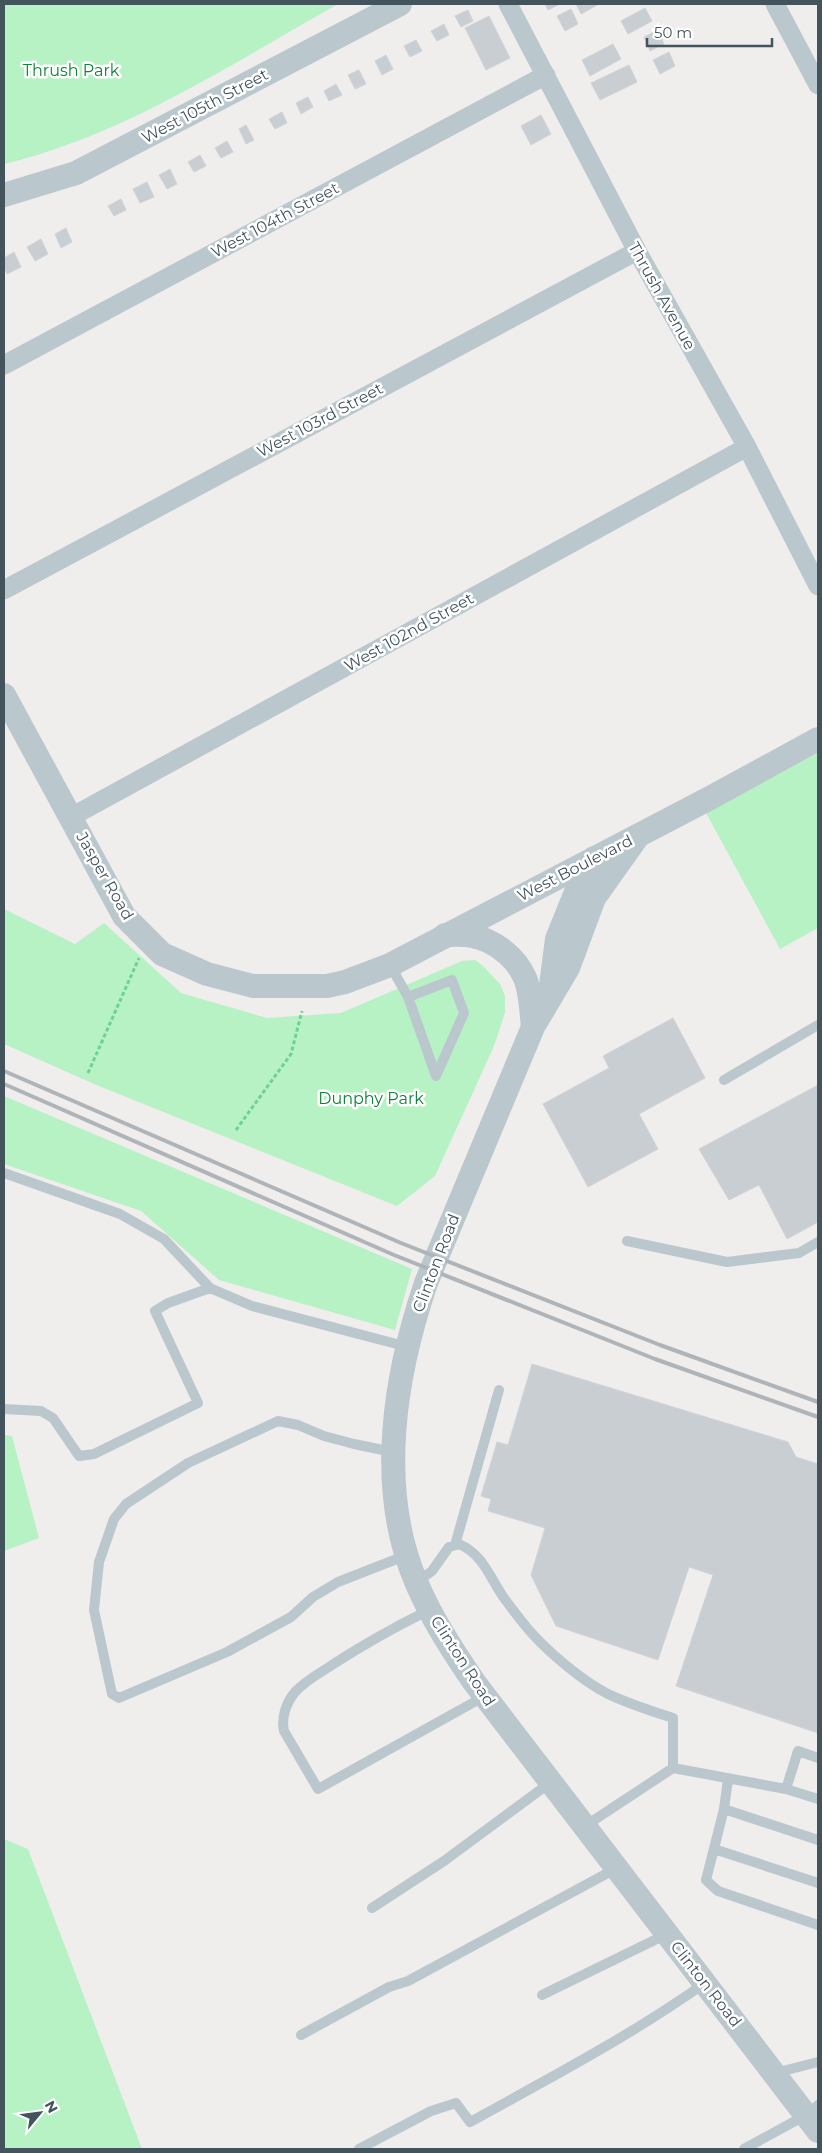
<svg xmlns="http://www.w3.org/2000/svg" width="822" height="2153" viewBox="0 0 822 2153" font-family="Montserrat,sans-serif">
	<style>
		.green { fill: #b7f2c5 }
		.building { fill: #c9ced3; stroke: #d0d4d9 }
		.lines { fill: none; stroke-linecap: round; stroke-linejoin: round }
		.path { stroke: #6dd292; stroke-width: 3; stroke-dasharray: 4 2.5; stroke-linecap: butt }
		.service { stroke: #bac8ce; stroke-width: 10 }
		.minor { stroke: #bac8ce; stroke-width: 19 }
		.tertiary { stroke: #bac8ce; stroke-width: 24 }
		.rail { stroke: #afb4b8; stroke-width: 4 }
		.labels { text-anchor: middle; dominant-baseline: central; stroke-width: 5; stroke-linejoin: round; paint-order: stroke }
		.park-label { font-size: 16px; fill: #108239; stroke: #fff }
		.street-label { font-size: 16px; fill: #44545c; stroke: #fff }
	</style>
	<rect width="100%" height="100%" fill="#f0eded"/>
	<path class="green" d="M4,4h334c-107,60 -213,131 -334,160z
		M818,753v175l-38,21 -74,-136z
		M4,909l71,35 29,-21 77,70 86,25 74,-5 121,-52 13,-1 8,6 17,18 5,12v17l-11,33 -59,130 -38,30 -303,-122 -90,-40z
		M4,1096l408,173 -17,61 -176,-50 -78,-69 -137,-47z
		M4,1435l8,1 27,102 -35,13z
		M4,1839l24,10 114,300h-138z"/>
	<path class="building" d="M545,4h15l-12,6z
		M576,4h23l-18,10z
		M645,8l7,13 -24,13 -7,-13z
		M571,9l7,15 -13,7 -8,-15z
		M468,10l5,11 -12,6 -6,-11z
		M489,16l21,42 -24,12 -21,-42z
		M444,24l5,11 -12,6 -6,-10z
		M658,30l6,14 -14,7 -6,-14z
		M416,40l6,11 -12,6 -6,-11z
		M613,44l8,15 -31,17 -8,-16z
		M669,52l6,14 -15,8 -7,-14z
		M386,55l7,14 -11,6 -7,-14z
		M629,65l8,17 -37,18 -9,-17z
		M359,70l7,14 -11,5 -7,-14z
		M336,84l6,11 -13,6 -5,-10z
		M308,97l5,10 -12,7 -5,-11z
		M282,112l5,11 -12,6 -6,-10z
		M541,115l10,19 -20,11 -10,-19z
		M246,125l8,15 -8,4 -7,-15z
		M227,141l6,11 -12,6 -6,-10z
		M200,155l6,11 -12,6 -6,-10z
		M170,169l7,15 -10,5 -8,-14z
		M147,182l7,15 -14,6 -7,-14z
		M121,199l5,11 -12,6 -6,-10z
		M66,228l6,14 -11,6 -6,-14z
		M41,239l7,15 -13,7 -8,-14z
		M14,252l7,15 -14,7 -3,-7v-9z
		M673,1018l32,60 -66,36 19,35 -70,38 -45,-83 66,-36 -6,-12z
		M818,1085v137l-31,17 -28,-54 -30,15 -30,-51z
		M532,1364l256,78 8,15 22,7v269l-142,-47 37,-111 -24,-8 -31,93 -102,-34 -25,-51 14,-47 -57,-17 3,-12 -10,-3 16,-54 11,3z"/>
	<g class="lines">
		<path class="path" d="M88,1073l51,-115
			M236,1130l55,-76 11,-43"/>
		<path class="service" d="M390,965l18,32 28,79 28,-63 -12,-33 -44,17
			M724,1080l94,-55
			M4,1173l116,41 44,25 46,49 42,18 156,41
			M627,1241l100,21 72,-9 19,-11
			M4,1409l37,2 12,7 26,38 15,-2 104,-51 -43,-92 13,-8 42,-15
			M393,1452l-39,-8 -30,-8 -26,-11 -20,-4 -90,42 -62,41 -12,15 -15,43 -5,48 18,84 7,4 108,-46 64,-35 22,-20 25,-15 69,-27
			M455,1545l44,-155
			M417,1582l15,-11 17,-24 10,-3c24,10 31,34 45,54 8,11 16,21 24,31 19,22 54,52 80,65 21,10 43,17 65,24v50
			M429,1610c-32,16 -63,33 -94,53 -13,9 -29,17 -40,29 -9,11 -14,26 -11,39l34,58 167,-93
			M728,1779l-4,30 -18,71 12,11 100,34
			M786,1789l12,-38 20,7
			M724,1809l94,31
			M585,1826l88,-58 113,21 32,10
			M714,1849l104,34
			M372,1908l72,-47 107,-79
			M542,1995l125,-61
			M301,2035l88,-48 19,-6 209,-113
			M775,2073l43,-11
			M359,2149l72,-38 25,-8 14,19c80,-44 160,-86 235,-139
			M744,2149l62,-34 12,-10"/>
		<path class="minor" d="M508,4l129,247 110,196 71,139
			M775,4l43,81
			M4,365l542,-290
			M4,590l633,-339
			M71,817l676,-370"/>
		<path class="tertiary" d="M4,195l72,-22 324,-169
			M4,695l120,221 38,38 45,20 46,12h74l18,-4 45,-17 320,-167 108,-59
			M638,836l-44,62 -26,70 -35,59 -107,256c-32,94 -50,207 -9,301 15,35 36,67 57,98l344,449
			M445,935c8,0 18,-1 27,1 22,4 44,21 53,42 6,14 6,33 8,49
			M551,985l6,-46 21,-52 16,-29"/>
		<path class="rail" d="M4,1071l397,172 259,102 158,57
			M4,1084l390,171 261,104 163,58"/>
	</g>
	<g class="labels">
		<g class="park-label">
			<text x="71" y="70">Thrush Park</text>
			<text x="371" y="1098">Dunphy Park</text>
		</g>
		<g class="street-label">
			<text transform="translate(205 106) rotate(-28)">West 105th Street</text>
			<text transform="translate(275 220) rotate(-28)">West 104th Street</text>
			<text transform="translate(662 296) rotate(61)">Thrush Avenue</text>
			<text transform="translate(320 420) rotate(-28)">West 103rd Street</text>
			<text transform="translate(409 632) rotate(-29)">West 102nd Street</text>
			<text transform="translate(575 868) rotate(-27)">West Boulevard</text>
			<text transform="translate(105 876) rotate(60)">Jasper Road</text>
			<text transform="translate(436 1263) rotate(-69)">Clinton Road</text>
			<text transform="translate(463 1661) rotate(57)">Clinton Road</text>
			<text transform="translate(706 1984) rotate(52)">Clinton Road</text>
		</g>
	</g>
	<rect width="822" height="2153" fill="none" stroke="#44545c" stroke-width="10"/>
	<g transform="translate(40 2113) rotate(61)" stroke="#ffffff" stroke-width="4" paint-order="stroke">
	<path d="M0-4L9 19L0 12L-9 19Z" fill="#44545c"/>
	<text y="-8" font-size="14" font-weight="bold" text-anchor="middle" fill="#44545c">N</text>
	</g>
	<path d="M647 38v8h125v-8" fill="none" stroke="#44545c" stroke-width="2.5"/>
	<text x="654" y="38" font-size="15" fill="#44545c" stroke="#ffffff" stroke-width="4" paint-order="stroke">50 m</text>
</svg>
